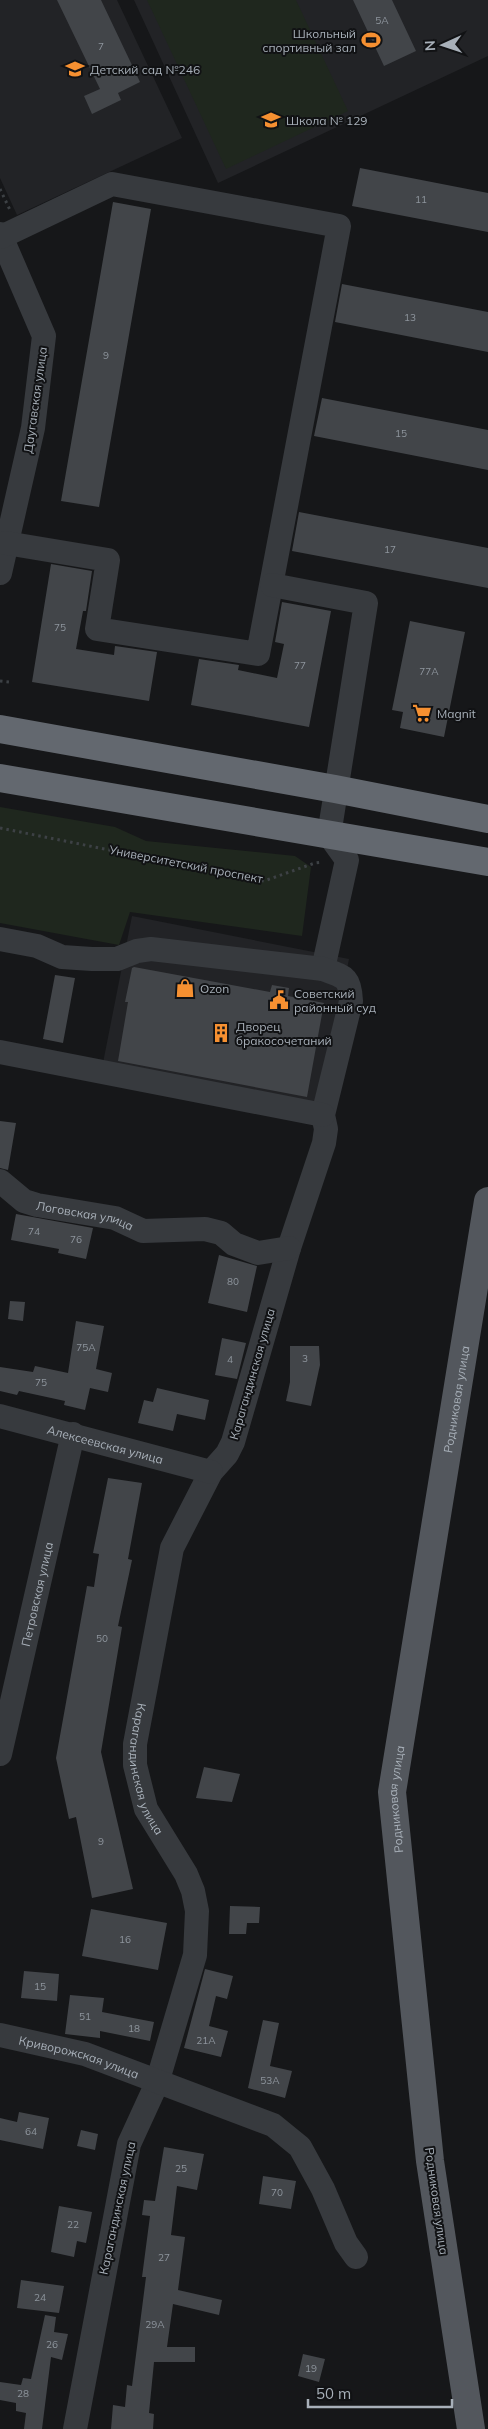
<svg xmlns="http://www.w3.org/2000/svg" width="488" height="2429" viewBox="0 0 488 2429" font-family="Mulish,sans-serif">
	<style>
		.built { fill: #222326 }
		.green { fill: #1f271e }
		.building { fill: #424549 }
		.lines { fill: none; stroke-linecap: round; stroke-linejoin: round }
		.path { stroke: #3d4145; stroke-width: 3; stroke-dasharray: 2.5 4; stroke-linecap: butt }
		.minor { stroke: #373a3e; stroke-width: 24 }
		.major { stroke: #53575d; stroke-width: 28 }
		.highway { stroke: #63686f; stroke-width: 28 }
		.labels { text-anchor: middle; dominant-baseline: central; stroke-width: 4; stroke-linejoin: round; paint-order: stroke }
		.number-label { font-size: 10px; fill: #8e959d }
		.poi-label { font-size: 12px; fill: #a8b0b9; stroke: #111214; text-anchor: start }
		.street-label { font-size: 12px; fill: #a8b0b9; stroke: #111214 }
	</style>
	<rect width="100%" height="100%" fill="#161719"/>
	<path class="built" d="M0,0h117l65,138 -165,77 -17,-37z
		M134,0h354v56l-270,127z
		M132,916l217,43 -31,157 -217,-43z"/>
	<path class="green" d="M147,0h149l52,111 -122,58z
		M0,807l115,20 31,14 149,15 16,11 -9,69 -172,-24 -11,33 -119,-22z"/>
	<path class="building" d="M57,0h44l39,82 -22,11 3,7 -29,14 -8,-18 16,-7z
		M353,0h39l24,51 -32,15z
		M360,168l128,25v39l-136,-26z
		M113,202l38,7 -52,298 -38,-6z
		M342,284l146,28v40l-153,-30z
		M322,398l166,32v40l-174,-34z
		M299,512l189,36v40l-196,-37z
		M51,564l41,7 -6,40h-3l-7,38 38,6 1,-9 42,6 -8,49 -117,-19z
		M282,602l49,9 -22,116 -118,-22 8,-46 40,6 -1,5 39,8 7,-34 -9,-2z
		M410,621l55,11 -21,105 -44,-9 3,-16 -11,-2z
		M134,967l136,25 2,-7 17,3 -1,8 36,7 -17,94 -189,-36 10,-59h-3l7,-34z
		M55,975l20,3 -12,65 -20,-4z
		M0,1121l16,2 -8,47 -8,-2z
		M16,1214l77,14 -7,31 -28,-6 1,-4 -48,-9z
		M219,1255l38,11 -10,46 -39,-9z
		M10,1301l15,1 -2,19 -15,-2z
		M76,1321l28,5 -8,43 16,4 -4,19 -18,-4 -5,22 -21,-5 1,-4 -46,-10 -2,4 -17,-4v-24l33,5 2,-6 33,7z
		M222,1338l24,5 -9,36 -22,-4z
		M290,1346h29l1,19 -9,41 -25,-5 4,-19z
		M157,1388l52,12 -4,20 -28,-6 -4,17 -35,-8 6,-23 9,2z
		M108,1478l34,5 -14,76 4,1 -14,66 4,1 -21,125 32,137 -41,9 -16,-81 -7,2 -13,-61 31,-172 7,1 5,-33 -6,-1z
		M204,1767l36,7 -8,28 -36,-4z
		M230,1906l30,1 -1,16h-12l-1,11h-17z
		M91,1909l76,14 -9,47 -76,-14z
		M205,1969l28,7 -6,23 -11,-3 -7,30 19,5 -7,26 -37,-9z
		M24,1971l35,3 -2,27 -36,-3z
		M70,1995l34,3 -2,14 52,10 -4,19 -50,-10v7l-35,-4z
		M263,2020l16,3 -9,43 22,5 -7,27 -37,-10z
		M19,2112l30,6 -6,31 -43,-9v-22l17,4z
		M81,2130l17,4 -3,16 -18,-4z
		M164,2147l40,7 -7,36 -20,-4 -6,49 14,2 -7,53 44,10 -3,15 -46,-11 -6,43h28v15h-41l-5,51 5,1 -1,15h-42l2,-24 12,2 2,-22 5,1 14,-109h-4l8,-61 -8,-1 2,-15 11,1z
		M263,2176l33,5 -5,28 -32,-5z
		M59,2206l33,6 -6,31 -9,-2 -3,16 -23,-5z
		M21,2280l43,6 -5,27 -42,-5z
		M45,2315l11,2 -2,15 14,2 -6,26 -11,-3 -9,72h-18l2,-16 -10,-2v-8l-16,-3v-18l21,3 2,-7 8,1z
		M303,2354l22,5 -6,23 -21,-6z"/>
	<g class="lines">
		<path class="path" d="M0,189l10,21
			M0,681l9,1
			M0,828l264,53 51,-18 8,-1"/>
		<g class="minor">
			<path d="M0,234l44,102 -11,92 -33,145"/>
			<path d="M1,237l111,-53 227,42 -81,428 -161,-25 11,-69 -102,-17"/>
			<path d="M272,585l94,18 -37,232 18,25 -24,109"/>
			<path id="s1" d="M0,939l37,7 25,11 30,2h25l20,-8 14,-2 172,20c22,8 27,8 28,32l-28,114 3,14 -2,14 -35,105 -56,194 -6,12 -16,18 -39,76 -37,196v21l11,44 40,65 7,17 4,20 -2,44 -38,128 -28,61 -54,285"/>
			<path d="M0,1052l323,63"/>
			<path id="s2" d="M0,1181l24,20 13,4 78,13 28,13 62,-2 16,4 13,11 24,9 31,-5"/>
			<path id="s3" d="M0,1416l211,56"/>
			<path id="s4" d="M0,1754l73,-320"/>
			<path id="s5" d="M0,2035l85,19 188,71 27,22 23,42 23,54 10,14"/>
		</g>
		<path class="major" id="s6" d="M471,2429l-41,-268 -38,-369 96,-591"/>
		<path class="highway" d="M0,729l335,60 153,30
			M0,778l488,84"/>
	</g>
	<defs>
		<g id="stadium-bare" transform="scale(1.5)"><path d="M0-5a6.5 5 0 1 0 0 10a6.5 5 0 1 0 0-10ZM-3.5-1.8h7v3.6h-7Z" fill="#f69031" stroke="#111214" stroke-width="2.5" paint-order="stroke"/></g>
		<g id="school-bare" transform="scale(1.5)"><path d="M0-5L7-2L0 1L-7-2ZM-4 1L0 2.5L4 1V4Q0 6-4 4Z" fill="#f69031" stroke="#111214" stroke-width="2.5" paint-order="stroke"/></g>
		<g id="supermarket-bare" transform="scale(1.5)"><path d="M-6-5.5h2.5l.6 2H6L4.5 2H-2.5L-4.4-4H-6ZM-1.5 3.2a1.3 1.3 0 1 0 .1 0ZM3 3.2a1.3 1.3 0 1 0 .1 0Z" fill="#f69031" stroke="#111214" stroke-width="2.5" paint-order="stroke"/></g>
		<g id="shop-bare" transform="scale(1.5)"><path d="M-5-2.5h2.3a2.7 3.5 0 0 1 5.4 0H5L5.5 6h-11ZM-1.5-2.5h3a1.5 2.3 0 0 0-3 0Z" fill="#f69031" stroke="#111214" stroke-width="2.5" paint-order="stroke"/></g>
		<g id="civic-bare" transform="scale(1.5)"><path d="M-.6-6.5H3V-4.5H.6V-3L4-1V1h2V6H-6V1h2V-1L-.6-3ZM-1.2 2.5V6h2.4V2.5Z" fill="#f69031" stroke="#111214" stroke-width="2.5" paint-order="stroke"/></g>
		<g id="building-bare" transform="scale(1.5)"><path d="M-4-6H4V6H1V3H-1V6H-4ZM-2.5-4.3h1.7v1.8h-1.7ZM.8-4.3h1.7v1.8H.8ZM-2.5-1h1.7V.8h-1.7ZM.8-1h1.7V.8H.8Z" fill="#f69031" stroke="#111214" stroke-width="2.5" paint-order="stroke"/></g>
	</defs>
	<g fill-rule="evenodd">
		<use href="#stadium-bare" x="371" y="40"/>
		<use href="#school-bare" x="75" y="69"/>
		<use href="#school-bare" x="271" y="120"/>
		<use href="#supermarket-bare" x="422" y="713"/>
		<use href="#shop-bare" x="185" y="988"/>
		<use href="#civic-bare" x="279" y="1000"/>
		<use href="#building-bare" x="221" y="1033"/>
	</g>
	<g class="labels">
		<g class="number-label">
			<text x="382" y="20">5А</text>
			<text x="101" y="46">7</text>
			<text x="421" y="199">11</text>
			<text x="410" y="317">13</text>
			<text x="106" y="355">9</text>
			<text x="401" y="433">15</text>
			<text x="390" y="549">17</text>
			<text x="60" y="627">75</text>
			<text x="300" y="665">77</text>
			<text x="429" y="671">77А</text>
			<text x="34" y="1231">74</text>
			<text x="76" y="1239">76</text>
			<text x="233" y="1281">80</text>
			<text x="86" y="1347">75А</text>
			<text x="305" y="1358">3</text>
			<text x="230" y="1359">4</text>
			<text x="41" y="1382">75</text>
			<text x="102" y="1638">50</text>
			<text x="101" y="1841">9</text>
			<text x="125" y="1939">16</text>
			<text x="40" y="1986">15</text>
			<text x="85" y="2016">51</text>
			<text x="134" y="2028">18</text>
			<text x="206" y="2040">21А</text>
			<text x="270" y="2080">53А</text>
			<text x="31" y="2131">64</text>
			<text x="181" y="2168">25</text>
			<text x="277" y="2192">70</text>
			<text x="73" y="2224">22</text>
			<text x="164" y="2257">27</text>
			<text x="40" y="2297">24</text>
			<text x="155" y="2324">29А</text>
			<text x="52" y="2344">26</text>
			<text x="311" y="2368">19</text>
			<text x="23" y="2393">28</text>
		</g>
		<g class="poi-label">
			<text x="356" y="33" text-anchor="end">Школьный<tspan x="356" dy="14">спортивный зал</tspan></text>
			<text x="90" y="69">Детский сад №246</text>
			<text x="286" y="120">Школа № 129</text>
			<text x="437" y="713">Magnit</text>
			<text x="200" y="988">Ozon</text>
			<text x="294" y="993">Советский<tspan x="294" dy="14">районный суд</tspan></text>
			<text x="236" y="1026">Дворец<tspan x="236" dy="14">бракосочетаний</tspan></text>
		</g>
		<g class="street-label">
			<text transform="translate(35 400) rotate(-82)">Даугавская улица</text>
			<text transform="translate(186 864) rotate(11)">Университетский проспект</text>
			<text stroke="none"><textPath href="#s2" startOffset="94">Логовская улица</textPath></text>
			<text transform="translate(252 1374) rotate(-74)">Карагандинская улица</text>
			<text stroke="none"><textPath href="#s6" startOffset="1040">Родниковая улица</textPath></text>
			<text stroke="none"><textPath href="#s3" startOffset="109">Алексеевская улица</textPath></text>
			<text stroke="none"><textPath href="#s4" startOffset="164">Петровская улица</textPath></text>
			<text stroke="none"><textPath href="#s1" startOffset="1184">Карагандинская улица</textPath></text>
			<text stroke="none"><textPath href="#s6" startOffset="635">Родниковая улица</textPath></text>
			<text stroke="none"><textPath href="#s5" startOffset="82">Криворожская улица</textPath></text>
			<text transform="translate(437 2201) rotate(82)">Родниковая улица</text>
			<text transform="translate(117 2208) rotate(-78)">Карагандинская улица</text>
		</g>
	</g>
	<g transform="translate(443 45) rotate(267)" stroke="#111214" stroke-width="4" paint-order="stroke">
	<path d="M0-4L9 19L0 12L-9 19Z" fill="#a8b0b9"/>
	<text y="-8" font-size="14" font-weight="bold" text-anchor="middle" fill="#a8b0b9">N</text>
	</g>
	<path d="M308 2399v8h144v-8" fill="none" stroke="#a8b0b9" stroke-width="2.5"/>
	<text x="316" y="2399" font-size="15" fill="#a8b0b9" stroke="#111214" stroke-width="4" paint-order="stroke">50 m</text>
</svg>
